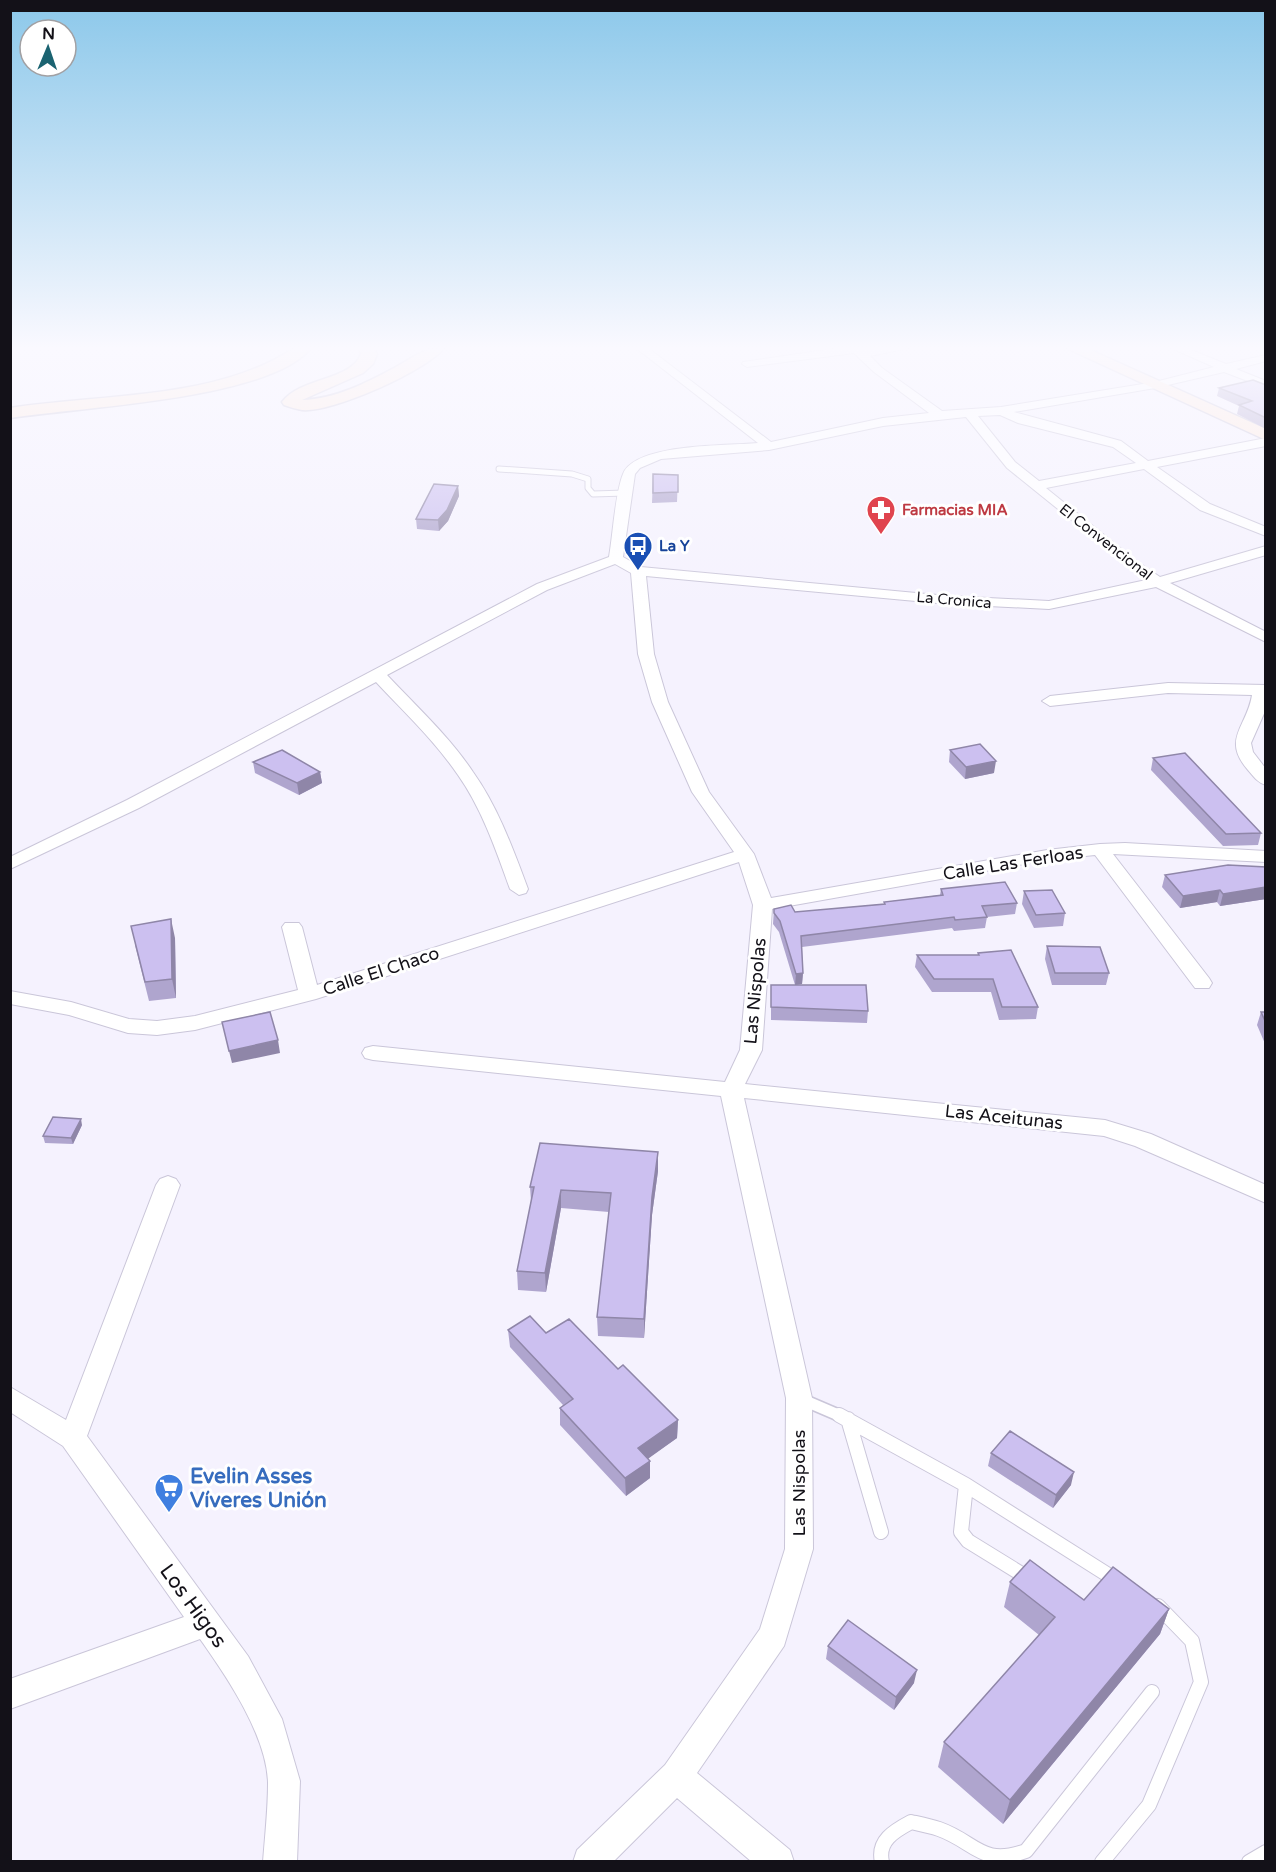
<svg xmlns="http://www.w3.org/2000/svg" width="1276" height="1872" viewBox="0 0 1276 1872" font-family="'Varela Round',sans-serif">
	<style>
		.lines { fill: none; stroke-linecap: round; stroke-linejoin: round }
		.lane-far2-casing { stroke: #cac6d9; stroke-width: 7 }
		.lane-far1-casing { stroke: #cac6d9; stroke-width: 14 }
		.lane-casing { stroke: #cac6d9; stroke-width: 16 }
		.street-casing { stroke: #cac6d9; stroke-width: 2 }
		.secondary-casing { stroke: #cac6d9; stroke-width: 3 }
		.lane-far2 { stroke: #fff; stroke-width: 5 }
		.lane-far1 { stroke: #fff; stroke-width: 11 }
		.lane { stroke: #fff; stroke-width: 14 }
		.street { fill: #fff; fill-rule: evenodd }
		.secondary { fill: #ffeade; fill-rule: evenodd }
		.wall { fill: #afa5ce }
		.shaded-wall { fill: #8f86a8 }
		.building { fill: #ccc0f0; stroke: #8f86a8; stroke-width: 1.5 }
		.labels { text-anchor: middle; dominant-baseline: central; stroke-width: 6; stroke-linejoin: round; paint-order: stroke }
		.far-health-label { font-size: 15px; font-weight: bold; fill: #be3a42; stroke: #fff; text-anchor: start }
		.far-street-label { font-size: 15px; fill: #131118; stroke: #fff }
		.far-transit-label { font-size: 15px; font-weight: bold; fill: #164399; stroke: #fff; text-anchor: start }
		.street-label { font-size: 18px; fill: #131118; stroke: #fff }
		.near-shop-label { font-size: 21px; font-weight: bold; fill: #366cbe; stroke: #fff; text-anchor: start }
		.near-street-label { font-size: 21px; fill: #131118; stroke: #fff }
	</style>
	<rect width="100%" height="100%" fill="#f5f2fe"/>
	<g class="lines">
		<g class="lane-far2-casing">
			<path id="lane-far2" d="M499,469l73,5 16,5v9l5,6 32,-1"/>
		</g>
		<g class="lane-far1-casing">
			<path id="lane-far1" d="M801,1399l42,18"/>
		</g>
		<g class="lane-casing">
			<path id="lane" d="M839,1415l127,70 150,95
				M848,1419l33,113
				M966,1485l-5,47 7,9 60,37
				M882,1862c-5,-21 12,-31 29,-40 9,2 19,4 28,7 37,13 42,38 87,22l126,-159
				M1102,1862l47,-57 52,-123 -9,-41 -34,-35
				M1249,1862l17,-10"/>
		</g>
		<g class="street-casing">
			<path id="street" d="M636,348h12l123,94 112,-24 46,-5 -55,-41 -20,-19 -107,14 -5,-3 1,-2 96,-14h70l-39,8 12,12 60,43 59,-4 154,-25 59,-15 -43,-19h15l40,16 40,-9v6l-30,8 30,12v7l-42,-16 -69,16 -141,24 107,29 27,20 118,-23v8l-109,21 53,37 56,23v9l-66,-26 -56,-41 -98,19 89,72 25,17 106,-31v9l-96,28 96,49v10l-110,-55 -107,22 -101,-5 -302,-28 8,78 14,48 41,90 45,62 17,44 276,-48 53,-6 25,-1 141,8v11l-153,-8 96,124 3,5 -3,5h-14l-100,-133 -48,5 -275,49 -10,141 -17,34 360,36 46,14 115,51v18l-131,-57 -31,-10 -360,-38 68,300 1,151 -29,97 -87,127 93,77 4,12h-42l-75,-64 -64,64h-40l4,-12 88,-85 95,-136 25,-80 1,-151 -65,-302 -348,-36 -8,-2 -3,-5 3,-5 8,-2 352,36 15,-32 13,-145 -14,-43 -423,137 -121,31 -38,5 -29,-2 -59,-18 -59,-11v-13l61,11 58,17 28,2 38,-5 103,-26 -16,-63 3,-4h14l3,4 15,58 417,-133 -42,-60 -40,-90 -14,-48 -7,-81 -16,-9 -68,26 -160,85c30,32 62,61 86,97 25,35 40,77 55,117l-2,4 -7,2 -9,-6c-14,-39 -28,-80 -52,-114 -23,-34 -54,-63 -82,-93l-237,126 -129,61v-12l117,-57 410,-216 72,-27c4,-23 6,-63 14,-83 12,-31 105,-28 135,-31zM1000,415l18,8 95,24 23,16 -97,18 -24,-19 -37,-46zM966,417l41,51 139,112 -97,21 -101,-5 -307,-29 -18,-10 12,-83 5,-6 21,-9 108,-9 114,-24z
				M1168,683l98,2v24l-15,34 2,9 13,17v16c-8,-2 -13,-9 -18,-15 -27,-31 -1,-43 4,-75l-84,-2 -118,13 -8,-5 8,-5z
				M168,1176l8,3 4,6 -93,251 161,220 34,63 18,62 -3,81h-34c2,-26 5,-53 5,-79 -1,-47 -41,-106 -68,-144l-190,70v-30l174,-62 -121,-171 -53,-34v-25l56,33 90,-235 4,-6z"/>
		</g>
		<g class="secondary-casing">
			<path id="secondary" d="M294,348h17c-42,52 -232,59 -301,70v-10c90,-14 207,-8 284,-60z
				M359,348h15l3,6 -4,10 -10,9 -61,27c33,-1 64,-17 92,-32 19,-10 28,-20 50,-20 -18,23 -112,65 -142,62 -6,-1 -12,-3 -18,-5l-2,-3c19,-25 69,-21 79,-48z
				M1066,348h20l180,81v11z"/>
		</g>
		<use href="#lane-far2" class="lane-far2"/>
		<use href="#lane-far1" class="lane-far1"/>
		<use href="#lane" class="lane"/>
		<use href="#street" class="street"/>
		<use href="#secondary" class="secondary"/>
	</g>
	<path class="wall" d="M1266,385v44l-29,-15 2,-8 -22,-10 2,-8z
		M653,474l25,1 -1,27 -25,1z
		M458,486l1,10 -11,25 -9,10 -22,-2 -1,-10z
		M950,750l44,23 -29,6 -16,-17z
		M1153,758l108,75 -3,12 -35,1 -72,-76z
		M253,762l67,10 2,11 -23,12 -44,-22z
		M1266,867v32l-46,7 -3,-4 -37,6 -18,-21 3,-12z
		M941,889l76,14 -2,11 -28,3 -2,11 -31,3 -2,-3 -150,19 1,26 -1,11 -6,1 72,26 -1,12 -96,-3v-35h24l-16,-53 -6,-8 1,-15 21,3 89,-8v-2l56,-7z
		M1024,891l41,22 -2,13 -29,2 -12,-24z
		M175,938l1,60 -27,3 -14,-56z
		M1047,946l62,27 -3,12h-54l-7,-26z
		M978,953l60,54 -2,12 -37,1 -8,-28h-59l-17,-25 2,-12h61z
		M1261,1012h5v34l-9,-21z
		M82,1125l-9,19 -28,-1 -2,-7z
		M658,1171l-6,44 -8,123 -46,-2 -1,-19 12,-105 -48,-4 -15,84 -28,-2 -1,-19 14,-70 -1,-14z
		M508,1330l38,3 72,36 60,51 -1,18 -29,20 2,3v17l-24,18 -66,-71v-17l3,-3 -53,-58z
		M991,1453l80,32 -18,23 -65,-42z
		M1010,1582l74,18 85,9 -9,25 -157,190 -65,-57 6,-25 95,-107 -35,-28z
		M828,1646l86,37 -20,27 -68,-51z"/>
	<path class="shaded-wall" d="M458,486l1,10 -11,25 -9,10 -1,-11z
		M996,761l-2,12 -29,6 1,-12z
		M320,772l2,11 -23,12 -2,-12z
		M1266,887v12l-46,7 3,-12z
		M1220,890l-3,12 -37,6 3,-12z
		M171,919l4,19 1,60 -4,-19z
		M803,973l-1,11 -7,1 1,-11z
		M278,1040l2,13 -48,10 -3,-12z
		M81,1119l1,6 -9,19 -2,-6z
		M658,1152v19l-6,44 -8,123v-19l8,-122z
		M561,1190v18l-15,84 -1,-19z
		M678,1420l-1,18 -39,28v-18z
		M650,1461v17l-24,18 -1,-18z
		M1074,1472l-3,13 -18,23 3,-13z
		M1169,1609l-9,25 -157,190 7,-24z
		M917,1670l-3,13 -20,27 2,-13z"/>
	<path class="building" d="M1253,380l13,5v33l-27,-13 13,-4 -33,-13z
		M653,474l25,1v17l-25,1z
		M434,484l24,2 -11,24 -9,10 -22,-1z
		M980,744l16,17 -30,6 -16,-17z
		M282,750l38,22 -23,11 -44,-21z
		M1185,753l76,80 -35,1 -73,-76z
		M1228,865l38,2v20l-43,7 -3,-4 -37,6 -18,-21z
		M1005,882l12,21 -35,3 5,11 -32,3 -1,-3 -153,19 2,37 -7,1 -16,-53 -6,-8v-4l17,-4 4,7 90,-8 -1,-2 59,-7 -2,-6z
		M1052,890l13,23 -29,2 -12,-24z
		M171,919l1,60 -27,3 -14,-56z
		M1047,946l53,1 9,26h-54z
		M1011,950l27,57h-36l-9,-28h-59l-17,-24h62l-1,-2z
		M771,985h95l2,26 -97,-4z
		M270,1012l8,28 -49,11 -7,-29z
		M1261,1012h5v11z
		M53,1117l28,2 -10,19 -28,-2z
		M540,1143l118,9 -6,45 -8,122 -47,-2 14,-124 -50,-3 -16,83 -28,-2 17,-84h-4z
		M530,1316l16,17 23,-14 49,50 5,-4 55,55 -40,28 12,13 -25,17 -65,-70 13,-9 -65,-69z
		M1010,1431l64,41 -18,23 -65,-42z
		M1030,1560l54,40 29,-33 56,42 -159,191 -66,-58 111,-125 -45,-35z
		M848,1620l69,50 -21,27 -68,-51z"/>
	<linearGradient id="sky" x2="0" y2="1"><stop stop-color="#8cc8ea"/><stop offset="0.57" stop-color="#faf9ff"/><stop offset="1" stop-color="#faf9ff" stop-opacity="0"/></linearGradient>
	<rect width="1276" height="610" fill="url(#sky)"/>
	<defs>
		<g id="pharmacy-pin" transform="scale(1.5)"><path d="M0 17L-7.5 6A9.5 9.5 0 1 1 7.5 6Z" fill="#e0444e" stroke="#fff"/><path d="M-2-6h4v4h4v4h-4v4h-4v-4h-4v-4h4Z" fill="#fff"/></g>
		<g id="bus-pin" transform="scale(1.5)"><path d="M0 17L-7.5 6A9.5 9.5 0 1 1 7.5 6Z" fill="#1a4fb4" stroke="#fff"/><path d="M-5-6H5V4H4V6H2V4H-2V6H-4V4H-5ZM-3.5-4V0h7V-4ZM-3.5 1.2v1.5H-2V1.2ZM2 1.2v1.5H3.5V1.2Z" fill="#fff"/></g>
		<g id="supermarket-pin" transform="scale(1.5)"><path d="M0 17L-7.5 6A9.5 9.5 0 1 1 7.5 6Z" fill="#3f7fe0" stroke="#fff"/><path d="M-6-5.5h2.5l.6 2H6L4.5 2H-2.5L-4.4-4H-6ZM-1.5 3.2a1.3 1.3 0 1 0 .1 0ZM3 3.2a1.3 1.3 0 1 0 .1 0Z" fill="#fff"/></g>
	</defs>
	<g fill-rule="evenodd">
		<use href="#pharmacy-pin" x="881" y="510"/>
		<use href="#bus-pin" x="638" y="546"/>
		<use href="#supermarket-pin" x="169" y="1488"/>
	</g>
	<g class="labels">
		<g class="far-health-label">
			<text x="902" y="510">Farmacias MIA</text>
		</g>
		<g class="far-street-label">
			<text transform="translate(1106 542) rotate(38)">El Convencional</text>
			<text transform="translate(954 600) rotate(5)">La Cronica</text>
		</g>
		<g class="far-transit-label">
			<text x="659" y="546">La Y</text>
		</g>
		<g class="street-label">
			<text transform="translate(1013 863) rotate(-9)">Calle Las Ferloas</text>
			<text transform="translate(381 971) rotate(-18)">Calle El Chaco</text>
			<text transform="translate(755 991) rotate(-85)">Las Nispolas</text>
			<text transform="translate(1004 1117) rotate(6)">Las Aceitunas</text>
			<text transform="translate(799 1483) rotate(-90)">Las Nispolas</text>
		</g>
		<g class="near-shop-label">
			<text x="190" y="1476">Evelin Asses<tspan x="190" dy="24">Víveres Unión</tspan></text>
		</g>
		<g class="near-street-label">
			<text transform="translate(193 1606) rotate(54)">Los Higos</text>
		</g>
	</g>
	<rect width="1276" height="1872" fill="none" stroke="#131118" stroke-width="24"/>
	<g transform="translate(48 48) rotate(2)"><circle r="28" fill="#ffffff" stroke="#a1a0a3" stroke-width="1.5"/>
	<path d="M0-4.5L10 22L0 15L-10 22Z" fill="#1b6371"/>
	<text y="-9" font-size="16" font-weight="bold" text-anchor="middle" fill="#131118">N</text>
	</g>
</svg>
